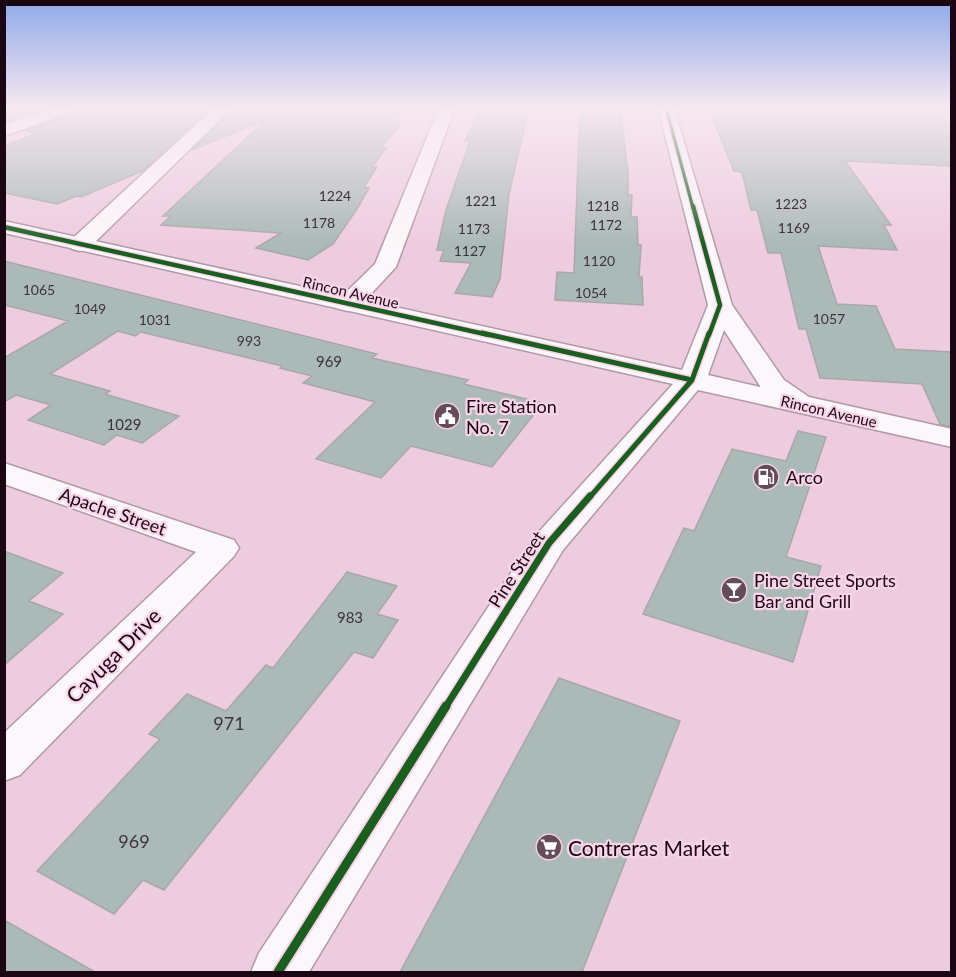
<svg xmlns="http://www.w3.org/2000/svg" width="956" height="977" viewBox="0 0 956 977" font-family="Lato,sans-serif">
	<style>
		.building { fill: #abb9b7; stroke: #a9a7a9; stroke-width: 1.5 }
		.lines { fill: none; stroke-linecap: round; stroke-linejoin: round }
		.minor-casing { stroke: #b298a6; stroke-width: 3 }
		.tertiary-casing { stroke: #b298a6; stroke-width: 3 }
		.minor { fill: #fcf7fa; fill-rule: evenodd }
		.tertiary { fill: #fcf7fa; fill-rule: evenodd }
		.cycleway-far4-casing { stroke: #f9d4e9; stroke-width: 5 }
		.cycleway-far3-casing { stroke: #f9d4e9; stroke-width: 7 }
		.cycleway-far2-casing { stroke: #f9d4e9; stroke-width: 8 }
		.cycleway-far1-casing { stroke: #f9d4e9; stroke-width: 10 }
		.cycleway-casing { stroke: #f9d4e9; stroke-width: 13 }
		.cycleway-far4 { stroke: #1b5e20; stroke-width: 3 }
		.cycleway-far3 { stroke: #1b5e20; stroke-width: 4.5 }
		.cycleway-far2 { stroke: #1b5e20; stroke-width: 5 }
		.cycleway-far1 { stroke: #1b5e20; stroke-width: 7 }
		.cycleway { stroke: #1b5e20; stroke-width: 9 }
		.labels { text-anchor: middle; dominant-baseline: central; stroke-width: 4.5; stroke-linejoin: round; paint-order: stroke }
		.far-number-label { font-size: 14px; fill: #3f343c }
		.far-street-label { font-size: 15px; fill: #1b0713; stroke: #f9d4e9 }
		.number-label { font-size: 15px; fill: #3f343c }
		.poi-label { font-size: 18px; fill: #1b0713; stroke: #f9d4e9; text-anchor: start }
		.street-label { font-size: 18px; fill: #1b0713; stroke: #f9d4e9 }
		.near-number-label { font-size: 18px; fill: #3f343c }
		.near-street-label { font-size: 21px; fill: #1b0713; stroke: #f9d4e9 }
		.near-poi-label { font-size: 21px; fill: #1b0713; stroke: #f9d4e9; text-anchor: start }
	</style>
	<rect width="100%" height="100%" fill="#eeccdf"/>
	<path class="building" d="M4,108h41l-41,14z
		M74,108h136l-68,63 -61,26 -4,-1 -20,8 -53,-11v-47l34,-13 -13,-2 46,-16z
		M234,108h169l-9,15h7l-20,25h5l-14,19h5l-13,20 5,1 -12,21 -24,35 -25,16 -52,-12 25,-15 -120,-8 10,-9h-8l104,-97 -75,31z
		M481,108h48l-20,86 -9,85 -8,18 -37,-4 16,-30 -31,-2 4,-11h-7l9,-40 24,-69h-5z
		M580,108h36v5h5l7,60v22h4l-1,22h6l1,28h3l-2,32h3l1,28 -88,-5 2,-28 17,1z
		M757,108h160l2,3 19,1 13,14v40l-106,-5 46,64h-7l13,25 -79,-4 19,58 39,2 19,43 56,3v75l-11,-3 -18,-40 -102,-6 -14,-49h-7l-18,-76h-13l-11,-43h-6l-9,-38 -8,-1 -23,-57 50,1z
		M4,261l373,93 -5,4 96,22 -4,4 79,19 -51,64 -81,-21 -30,32 -65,-19 59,-57 -72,-19 9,-7 -32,-8 2,-2 -141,-34 -6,4 -17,-5 -68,43 60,17 -5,3 74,22 -37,27 -25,-8 -13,10 -76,-25 23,-15 -35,-10 -12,7v-44l64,-37 -64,-16z
		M798,431l28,6 -40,120 35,9 -28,96 -150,-48 41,-86 10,3 38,-82 54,12z
		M4,551l59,22 -34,28 34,13 -59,51z
		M347,572l50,14 -20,28 21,6 -25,38 -19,-6 -190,238 -21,-10 -29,34 -77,-43 123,-132 -11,-5 38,-40 39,17 40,-46 7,3z
		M559,678l121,43 -98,251h-182z
		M4,920l91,52h-91z"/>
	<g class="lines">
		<g class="minor-casing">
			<path id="minor" d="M53,108l19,2 -2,3 -66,23v-11z
				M214,108h18l-144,141 -8,2 -8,-2 -3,-5 3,-5z
				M439,108h16l-59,159 -39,42 -9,2 -9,-2 -3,-5 3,-5 36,-35z
				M4,463l230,77 5,8 -5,8 -214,219 -16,6v-48l192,-181 -192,-68z"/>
		</g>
		<g class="tertiary-casing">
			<path id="tertiary" d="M658,108h16l58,197 52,75 25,17 143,32v18l-254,-57 -135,160 -254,422h-58l8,-19 277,-418 137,-151 -669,-151v-12l678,149 26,-65zM724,330l36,56v1l-52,-12z"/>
		</g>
		<use href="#minor" class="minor"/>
		<use href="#tertiary" class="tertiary"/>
		<g class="cycleway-far4-casing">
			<path id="cycleway-far4" d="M666,108l27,100"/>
		</g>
		<g class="cycleway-far3-casing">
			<path id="cycleway-far3" d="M693,206l27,99 -11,30
				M4,227l485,108"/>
		</g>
		<g class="cycleway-far2-casing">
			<path id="cycleway-far2" d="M482,333l210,47
				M589,498l103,-118 17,-47"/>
		</g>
		<g class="cycleway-far1-casing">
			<path id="cycleway-far1" d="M445,708l104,-165 41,-47"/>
		</g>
		<g class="cycleway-casing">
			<path id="cycleway" d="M278,972l168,-266"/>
		</g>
		<use href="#cycleway-far4" class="cycleway-far4"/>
		<use href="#cycleway-far3" class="cycleway-far3"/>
		<use href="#cycleway-far2" class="cycleway-far2"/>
		<use href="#cycleway-far1" class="cycleway-far1"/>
		<use href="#cycleway" class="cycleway"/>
	</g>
	<linearGradient id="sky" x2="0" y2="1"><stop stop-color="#8eaae9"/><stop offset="0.44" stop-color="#f7e8f1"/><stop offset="1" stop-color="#f7e8f1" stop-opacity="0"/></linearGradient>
	<rect width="956" height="245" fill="url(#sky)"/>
	<defs>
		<g id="civic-disc" transform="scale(1.35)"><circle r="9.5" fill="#654c5a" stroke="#f9d4e9"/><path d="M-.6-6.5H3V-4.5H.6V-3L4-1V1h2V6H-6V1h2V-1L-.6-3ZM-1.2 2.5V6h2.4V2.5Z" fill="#fff"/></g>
		<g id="fuel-disc" transform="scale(1.35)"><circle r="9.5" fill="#654c5a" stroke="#f9d4e9"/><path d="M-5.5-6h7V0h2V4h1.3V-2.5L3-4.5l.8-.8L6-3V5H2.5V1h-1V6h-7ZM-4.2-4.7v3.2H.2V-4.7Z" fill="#fff"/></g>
		<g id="bar-disc" transform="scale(1.35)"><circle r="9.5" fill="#654c5a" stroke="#f9d4e9"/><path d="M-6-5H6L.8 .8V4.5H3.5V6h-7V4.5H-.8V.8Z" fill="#fff"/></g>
		<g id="supermarket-disc" transform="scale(1.35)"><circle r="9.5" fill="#654c5a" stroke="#f9d4e9"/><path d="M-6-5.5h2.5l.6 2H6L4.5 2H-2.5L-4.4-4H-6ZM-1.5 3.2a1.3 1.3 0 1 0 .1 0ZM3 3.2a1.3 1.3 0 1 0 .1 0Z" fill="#fff"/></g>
	</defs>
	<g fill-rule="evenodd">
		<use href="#civic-disc" x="447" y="416"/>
		<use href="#fuel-disc" x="766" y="477"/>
		<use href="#bar-disc" x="734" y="590"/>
		<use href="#supermarket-disc" x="549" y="847"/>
	</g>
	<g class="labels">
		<g class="far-number-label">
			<text x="335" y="195">1224</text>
			<text x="481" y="200">1221</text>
			<text x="791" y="203">1223</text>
			<text x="603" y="205">1218</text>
			<text x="319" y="222">1178</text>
			<text x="606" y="224">1172</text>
			<text x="794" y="227">1169</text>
			<text x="474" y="228">1173</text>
			<text x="470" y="250">1127</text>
			<text x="599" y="260">1120</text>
			<text x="39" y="289">1065</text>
			<text x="591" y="292">1054</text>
			<text x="90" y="308">1049</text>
			<text x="829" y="318">1057</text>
			<text x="155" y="319">1031</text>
			<text x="249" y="340">993</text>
		</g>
		<g class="far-street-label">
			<text transform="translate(351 292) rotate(13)">Rincon Avenue</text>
			<text transform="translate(829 411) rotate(13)">Rincon Avenue</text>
		</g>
		<g class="number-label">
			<text x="329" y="361">969</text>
			<text x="124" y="424">1029</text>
			<text x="350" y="617">983</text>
		</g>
		<g class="poi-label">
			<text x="466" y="406">Fire Station<tspan x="466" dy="21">No. 7</tspan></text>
			<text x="786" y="477">Arco</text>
			<text x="754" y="580">Pine Street Sports<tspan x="754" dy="21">Bar and Grill</tspan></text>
		</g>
		<g class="street-label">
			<text transform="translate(113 511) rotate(19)">Apache Street</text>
			<text transform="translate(516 569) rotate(-57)">Pine Street</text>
		</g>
		<g class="near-number-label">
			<text x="229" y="723">971</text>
			<text x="134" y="841">969</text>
		</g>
		<g class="near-street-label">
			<text transform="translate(113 655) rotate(-45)">Cayuga Drive</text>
		</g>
		<g class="near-poi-label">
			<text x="568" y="847">Contreras Market</text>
		</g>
	</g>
	<rect width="956" height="977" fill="none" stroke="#1b0713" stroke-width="12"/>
</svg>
